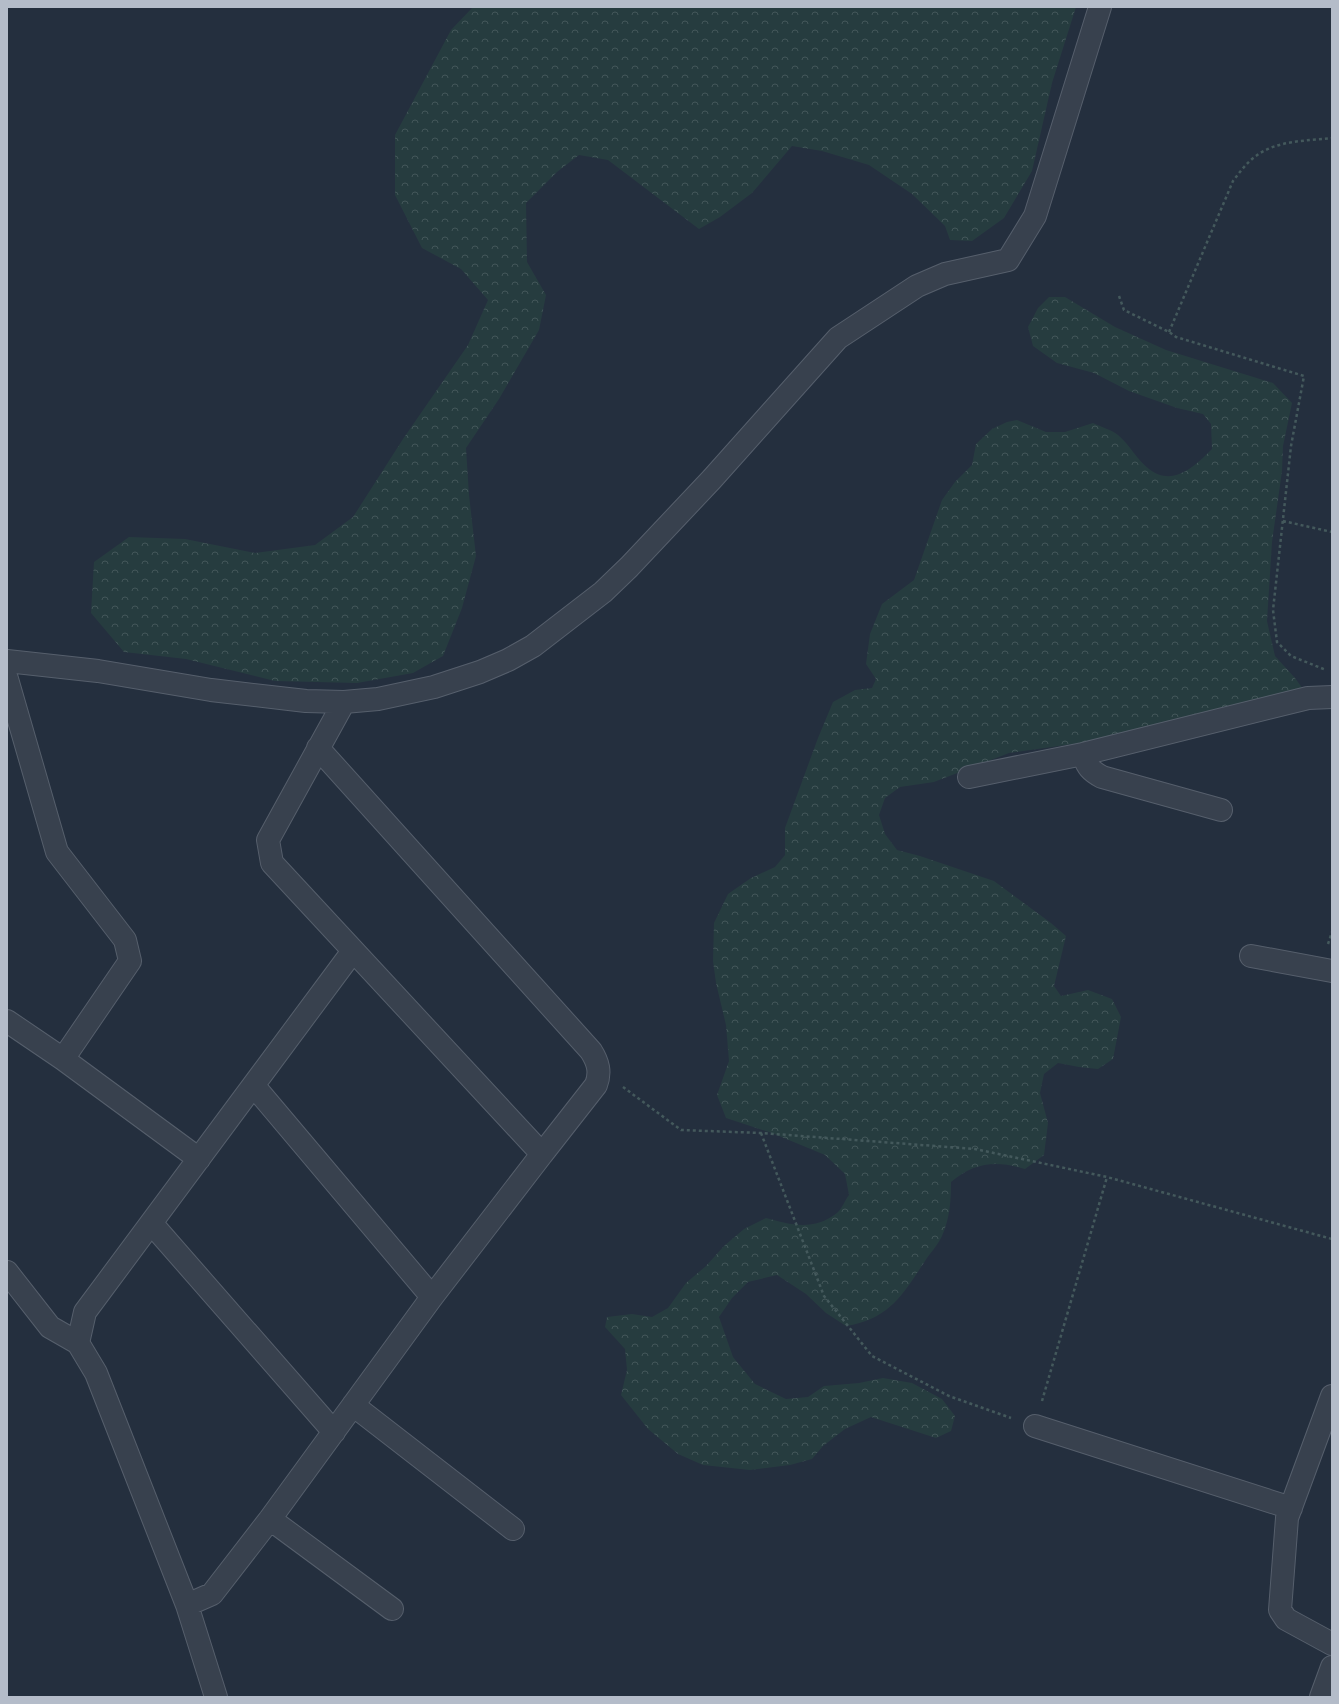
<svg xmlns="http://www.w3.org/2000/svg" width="1339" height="1704" viewBox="0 0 1339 1704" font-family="'Golos Text',sans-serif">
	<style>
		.forest { fill: url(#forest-crowns) }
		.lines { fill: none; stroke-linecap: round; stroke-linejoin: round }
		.minor-casing { stroke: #565f6c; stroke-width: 24 }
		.path { stroke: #44595c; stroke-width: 2.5; stroke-dasharray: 3 3; stroke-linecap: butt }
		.minor { stroke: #38414e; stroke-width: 22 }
	</style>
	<defs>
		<pattern id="forest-crowns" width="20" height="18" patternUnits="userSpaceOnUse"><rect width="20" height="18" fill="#263c3f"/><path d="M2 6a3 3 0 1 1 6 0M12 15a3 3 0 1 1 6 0" fill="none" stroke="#435659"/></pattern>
	</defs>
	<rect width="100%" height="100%" fill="#242f3e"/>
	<path class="forest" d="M473,7h603l-24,76 -20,88 -28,47 -32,23 -22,-1 -5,-14 -33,-32 -43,-29 -47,-14 -30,-5 -40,47 -32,24 -21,12 -91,-69 -29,-5 -22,17 -31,31 1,59 19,33 -7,35 -40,69 -33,49 3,47 7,61 -14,52 -19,48 -30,17 -56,10 -82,-2 -89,-22 -62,-7 -33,-39 3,-51 35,-25 56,2 70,14 60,-8 38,-28 50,-78 65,-94 20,-45 -27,-31 -39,-21 -27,-53v-60l56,-105z
		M1049,297h16l50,30 51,23 107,33 19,20 -9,43 -1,25 -10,71 -5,79 8,35 20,22 8,11 -172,47 -122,17 -75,29 -34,5 -15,11 -6,17 6,19 12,16 23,6 74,25 57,42 15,13 -12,50 7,10 27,-6 24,9 9,18 -8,42 -15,10 -19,-2 -21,-4 -14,11 -4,19 8,30 -4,32 -19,14c-28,-9 -51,-7 -74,13 0,18 -1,36 -9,54 -4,9 -12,17 -17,25 -23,35 -36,58 -79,65l-20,-13 -20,-19 -29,-19 -29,7 -16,16 -13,19 14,40 22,27 31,15 22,-2 16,-11 35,-3 24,-5 29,5 30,16 13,17 -4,15 -15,7 -65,-21 -26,12 -22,17 -11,13 -22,6 -40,5 -47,-5 -25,-11 -30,-25 -27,-34 6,-25 -2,-21 -20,-22 2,-10 25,-3 20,3 16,-9 18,-25 20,-17 18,-20 20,-17 22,-11c25,7 48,13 71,-5 5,-4 8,-13 12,-18l-4,-21 -20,-19 -53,-22 -46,-15 -9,-23 12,-34 -3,-36 -10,-42 -3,-22 1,-38 14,-29 23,-16 24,-11 10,-12v-27l33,-90 15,-36 22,-12 17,-2 4,-9 -10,-15 4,-30 12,-30 32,-24 28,-80 13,-18 17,-17 4,-21 16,-15 15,-7 10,-2 29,12h19l28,-9c8,4 19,7 25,12 12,10 19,25 31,34 24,19 47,-4 63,-20l-1,-25 -8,-10 -26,-6 -48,-17 -35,-18 -37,-10 -24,-17 -5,-19 10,-19z"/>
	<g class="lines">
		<g class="minor-casing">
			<path id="minor" d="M7,661l91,10 113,19 95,11 38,1 34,-3 56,-12 46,-15 28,-12 25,-14 70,-54 26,-25 83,-88 126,-141 79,-52 28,-12 63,-14 27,-44 65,-209
				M7,679l50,173 68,88 5,21 -67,98
				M318,748l273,303c7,11 10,21 5,34l-54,69
				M1083,754c4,13 8,17 19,23l119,33
				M969,777l114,-23 225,-56 24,-1
				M1251,956l81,15
				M7,1021l56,38 136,100
				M254,1086l178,211
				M152,1224l182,208
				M7,1272l43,55 28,16
				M1332,1396l-45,122 -7,92 6,9 46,25
				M353,1405l160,124
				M1035,1426l256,82
				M270,1519l122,90
				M187,1605l25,-11 58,-75 162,-222 110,-143 -270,-291 -4,-23 76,-138
				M216,1697l-29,-92 -91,-232 -18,-30 7,-31 268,-361
				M1321,1697l11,-30"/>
		</g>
		<path class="path" d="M1119,296l5,14 45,22 7,5 128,39 -13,70 -18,164 4,32 14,14 35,14
			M1169,332l64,-151c7,-9 14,-19 23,-25 21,-16 51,-15 76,-18
			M1283,521l49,11
			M1328,944l4,-12
			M623,1087l58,43 80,3 214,16 132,28 225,62
			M761,1133l63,163 48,60 77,40 62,22
			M1042,1401l65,-224"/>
		<use href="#minor" class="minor"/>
	</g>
	<rect width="1339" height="1704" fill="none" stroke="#b4bcc9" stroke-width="16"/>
</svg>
